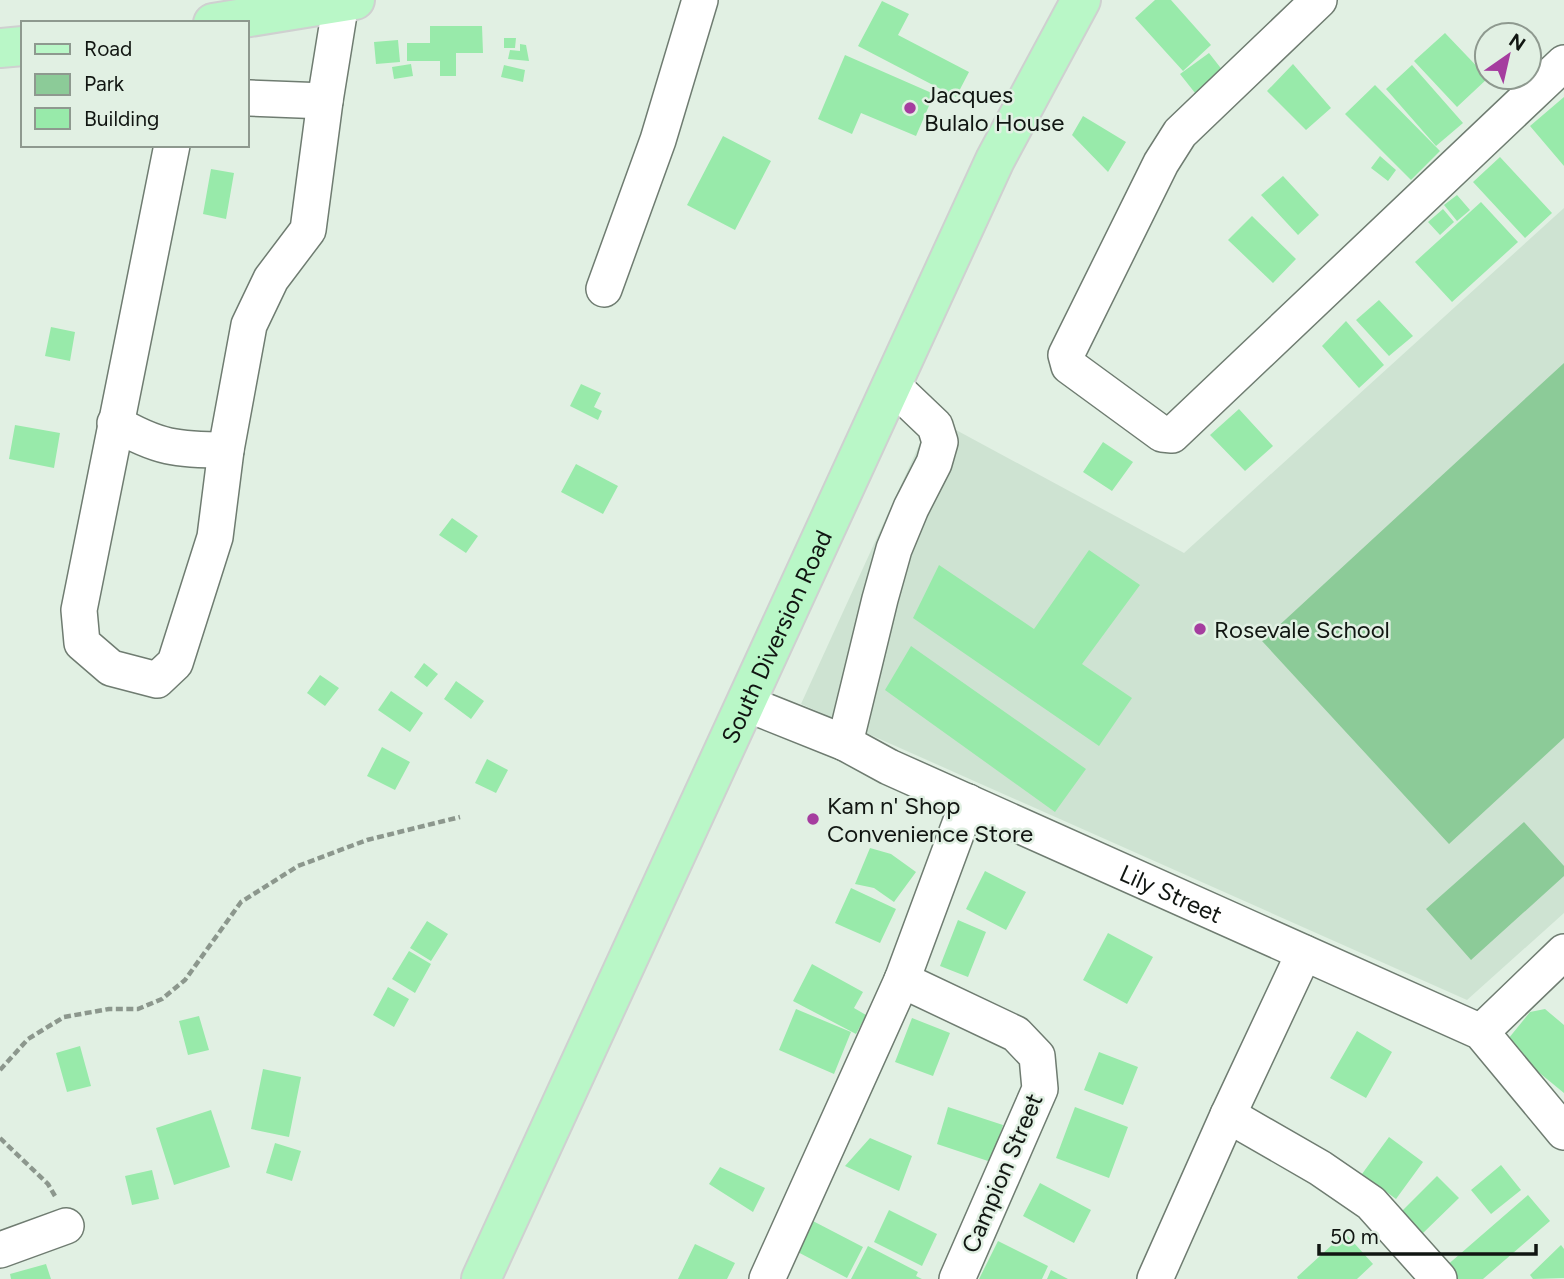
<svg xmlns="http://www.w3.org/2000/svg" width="1564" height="1279" viewBox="0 0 1564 1279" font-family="Figtree,sans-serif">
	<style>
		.built { fill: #cee3d2 }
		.green { fill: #8ccb98 }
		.building { fill: #98eaaa }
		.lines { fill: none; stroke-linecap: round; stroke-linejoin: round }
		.minor-casing { stroke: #6f7c71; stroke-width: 38 }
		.major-casing { stroke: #cfd0d0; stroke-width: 42 }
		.path { stroke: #8c978d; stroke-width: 4.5; stroke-dasharray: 7 3.5; stroke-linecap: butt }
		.minor { stroke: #fff; stroke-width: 35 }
		.major { stroke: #b9f7c7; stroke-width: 38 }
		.poi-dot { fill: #a53d9f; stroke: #e1f0e3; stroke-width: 2.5 }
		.labels { text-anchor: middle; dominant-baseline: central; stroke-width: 5; stroke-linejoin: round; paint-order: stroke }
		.poi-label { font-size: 24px; fill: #111612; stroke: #e1f0e3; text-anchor: start }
		.street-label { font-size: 24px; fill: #111612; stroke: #e1f0e3 }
	</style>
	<rect width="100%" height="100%" fill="#e1f0e3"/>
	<path class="built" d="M1564,208v705l-97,87 -666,-296 131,-287 252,136z"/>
	<path class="green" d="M1564,363v375l-115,106 -187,-203z
		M1524,822l40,44v10l-93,84 -45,-51z"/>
	<path class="building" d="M1155,0h16l40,45 -28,26 -48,-53z
		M882,1l27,13 -11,21 71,37 -13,25 -98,-51z
		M430,26h52l1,27h-27v23h-16v-15h-33v-18h23z
		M1445,33l43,45 -31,29 -43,-46z
		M504,38h12l-1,10h-11z
		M398,40l2,22 -24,2 -2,-22z
		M520,44l6,1 3,16 -21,-2 2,-9 10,1z
		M1209,53l18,23 -28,22 -19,-24z
		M845,55l89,39 -18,42 -55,-23 -9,21 -34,-15z
		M411,64l2,12 -19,3 -2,-12z
		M1293,64l38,44 -25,22 -39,-39z
		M504,65l21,5 -2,12 -22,-5z
		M1412,65l51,58 -27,23 -50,-57z
		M1375,85l65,66 -29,29 -66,-66z
		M1564,97v69l-34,-40z
		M1083,116l43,26 -18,30 -36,-37z
		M723,136l48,25 -36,69 -48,-25z
		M1380,156l16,14 -8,11 -17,-13z
		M1500,157l52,56 -27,25 -52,-56z
		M211,169l23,4 -8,46 -23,-5z
		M1283,176l36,39 -21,20 -37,-40z
		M1457,195l13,15 -13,11 -13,-16z
		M1481,202l37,40 -66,60 -37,-40z
		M1443,209l11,13 -14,13 -12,-13z
		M1252,216l44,43 -23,24 -45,-43z
		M1379,300l34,36 -24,20 -33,-36z
		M1346,321l38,44 -25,23 -37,-42z
		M51,327l24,5 -5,29 -25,-5z
		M581,384l20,9 -7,14 8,4 -4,9 -28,-14z
		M1239,409l34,37 -28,25 -35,-36z
		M15,425l45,8 -6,35 -45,-9z
		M1103,442l30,20 -21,29 -29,-19z
		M576,464l42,22 -15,28 -42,-22z
		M452,518l26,18 -12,17 -27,-18z
		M1089,550l51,35 -58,79 50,34 -33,48 -186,-128 26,-53 95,64z
		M911,646l175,123 -31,43 -170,-122z
		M424,663l14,11 -11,13 -13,-10z
		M320,675l19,13 -14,18 -18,-13z
		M456,681l28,20 -13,18 -27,-20z
		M391,691l32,22 -13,19 -32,-22z
		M382,747l28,15 -15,28 -28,-14z
		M487,759l21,11 -12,23 -21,-10z
		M870,848l21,6 25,18 -22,30 -20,-14 -19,-4z
		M985,871l41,21 -20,38 -40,-21z
		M851,888l45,21 -16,34 -45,-20z
		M958,920l28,12 -18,45 -28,-11z
		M427,921l21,13 -17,27 -21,-13z
		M1108,933l45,24 -26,47 -44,-24z
		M409,951l22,13 -16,29 -23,-14z
		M812,964l51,28 -9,16 12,7 -10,19 -63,-33z
		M388,987l21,12 -15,28 -21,-12z
		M796,1009l55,23 -17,42 -55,-24z
		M1545,1009l19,16v68l-60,-49 26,-32z
		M199,1016l10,34 -21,5 -9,-34z
		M912,1018l38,15 -17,43 -38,-14z
		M1357,1031l35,21 -26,46 -36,-20z
		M80,1046l11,40 -24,6 -11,-39z
		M1099,1052l39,15 -15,38 -39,-15z
		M263,1069l38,8 -12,60 -38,-8z
		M948,1107l55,18 -12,37 -54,-18z
		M1075,1107l53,20 -19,51 -53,-20z
		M211,1110l19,57 -56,18 -18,-57z
		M1389,1137l34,25 -27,37 -34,-25z
		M870,1138l42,18 -13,35 -54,-25z
		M275,1143l26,8 -9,30 -26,-8z
		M1501,1165l20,25 -30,24 -20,-24z
		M720,1167l45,21 -12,24 -44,-28z
		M152,1170l7,29 -27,6 -7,-29z
		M1437,1176l22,22 -38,37 -22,-21z
		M1040,1183l51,27 -17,33 -51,-27z
		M1528,1195l22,26 -67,58h-27l-11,-12z
		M889,1210l48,24 -15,32 -48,-24z
		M811,1220l52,27 -16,31 -53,-28z
		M1345,1233l28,31 -16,15h-59l-1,-2z
		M998,1241l50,25 -6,13h-63z
		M695,1244l40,19 -8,16h-49z
		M1561,1245l3,4v29l-31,1 -3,-4z
		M868,1246l50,26 -2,4 6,3h-71z
		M46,1264l5,15h-40l-1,-5z
		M1051,1270l17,9h-21z"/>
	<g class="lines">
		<g class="minor-casing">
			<g id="minor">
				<path d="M1319,0l-139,133 -19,30 -95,192 3,11 93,68 10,1 392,-372"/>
				<path d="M250,98l75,3"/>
				<path d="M172,145l-93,465 3,33 29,25 46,12 18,-17 40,-126 11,-87 23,-125 22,-46 37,-49 17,-129 16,-99"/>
				<path d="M604,289l54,-149 42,-140"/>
				<path d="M115,423c43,25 62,27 111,27"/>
				<path id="s1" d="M745,703l100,40 44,24 592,265 83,100"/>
				<path d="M845,743l35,-144 14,-50 17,-41 23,-45 6,-21 -5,-16 -42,-40"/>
				<path d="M902,980l114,54 21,22 3,33 -83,190"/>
				<path d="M1481,1032l83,-80"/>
				<path d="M1228,1115l92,53 51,35 68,76"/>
				<path d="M0,1250l66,-24"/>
				<path d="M767,1279l135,-299 66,-178"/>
				<path d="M1155,1279l73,-164 76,-162"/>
			</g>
		</g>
		<g class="major-casing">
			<g id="major">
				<path d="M213,23l142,-23"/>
				<path d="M0,48l23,-2"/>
				<path id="s2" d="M481,1279l514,-1119 86,-160"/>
			</g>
		</g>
		<path class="path" d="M0,1070l28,-31 36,-22 45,-8h29l24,-10 23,-19 56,-78 57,-36 69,-26 93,-23
			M0,1138l48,46 7,12"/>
		<use href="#minor" class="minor"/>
		<use href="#major" class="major"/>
	</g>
	<g class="poi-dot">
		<circle cx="910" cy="108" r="7"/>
		<circle cx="1200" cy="629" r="7"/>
		<circle cx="813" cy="819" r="7"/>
	</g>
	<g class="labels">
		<g class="poi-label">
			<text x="924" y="94">Jacques<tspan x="924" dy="28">Bulalo House</tspan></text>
			<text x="1214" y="629">Rosevale School</text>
			<text x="827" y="805">Kam n' Shop<tspan x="827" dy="28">Convenience Store</tspan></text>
		</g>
		<g class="street-label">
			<text stroke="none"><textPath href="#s2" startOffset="707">South Diversion Road</textPath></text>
			<text stroke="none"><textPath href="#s1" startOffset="467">Lily Street</textPath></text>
			<text transform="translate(1002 1173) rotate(-67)">Campion Street</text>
		</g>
	</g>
	<rect x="21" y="21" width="228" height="126" fill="#e1f0e3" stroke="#8e998f" stroke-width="2"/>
	<rect x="35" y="44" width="35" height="10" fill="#b9f7c7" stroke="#8e998f" stroke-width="2"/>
	<text x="84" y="56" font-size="21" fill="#111612">Road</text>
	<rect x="35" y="74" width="35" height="21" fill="#8ccb98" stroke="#8e998f" stroke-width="2"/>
	<text x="84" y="91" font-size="21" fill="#111612">Park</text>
	<rect x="35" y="108" width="35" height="21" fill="#98eaaa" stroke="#8e998f" stroke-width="2"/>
	<text x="84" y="126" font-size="21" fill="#111612">Building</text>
	<g transform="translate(1508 56) rotate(34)"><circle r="33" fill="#e1f0e3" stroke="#8e998f" stroke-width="2"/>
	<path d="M0-5L12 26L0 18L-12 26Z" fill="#a53d9f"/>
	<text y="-10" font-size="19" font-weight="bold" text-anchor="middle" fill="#111612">N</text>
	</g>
	<path d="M1319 1244v10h217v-10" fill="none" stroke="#111612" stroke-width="3.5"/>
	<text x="1330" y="1244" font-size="21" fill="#111612" stroke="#e1f0e3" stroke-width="5" paint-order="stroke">50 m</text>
</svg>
